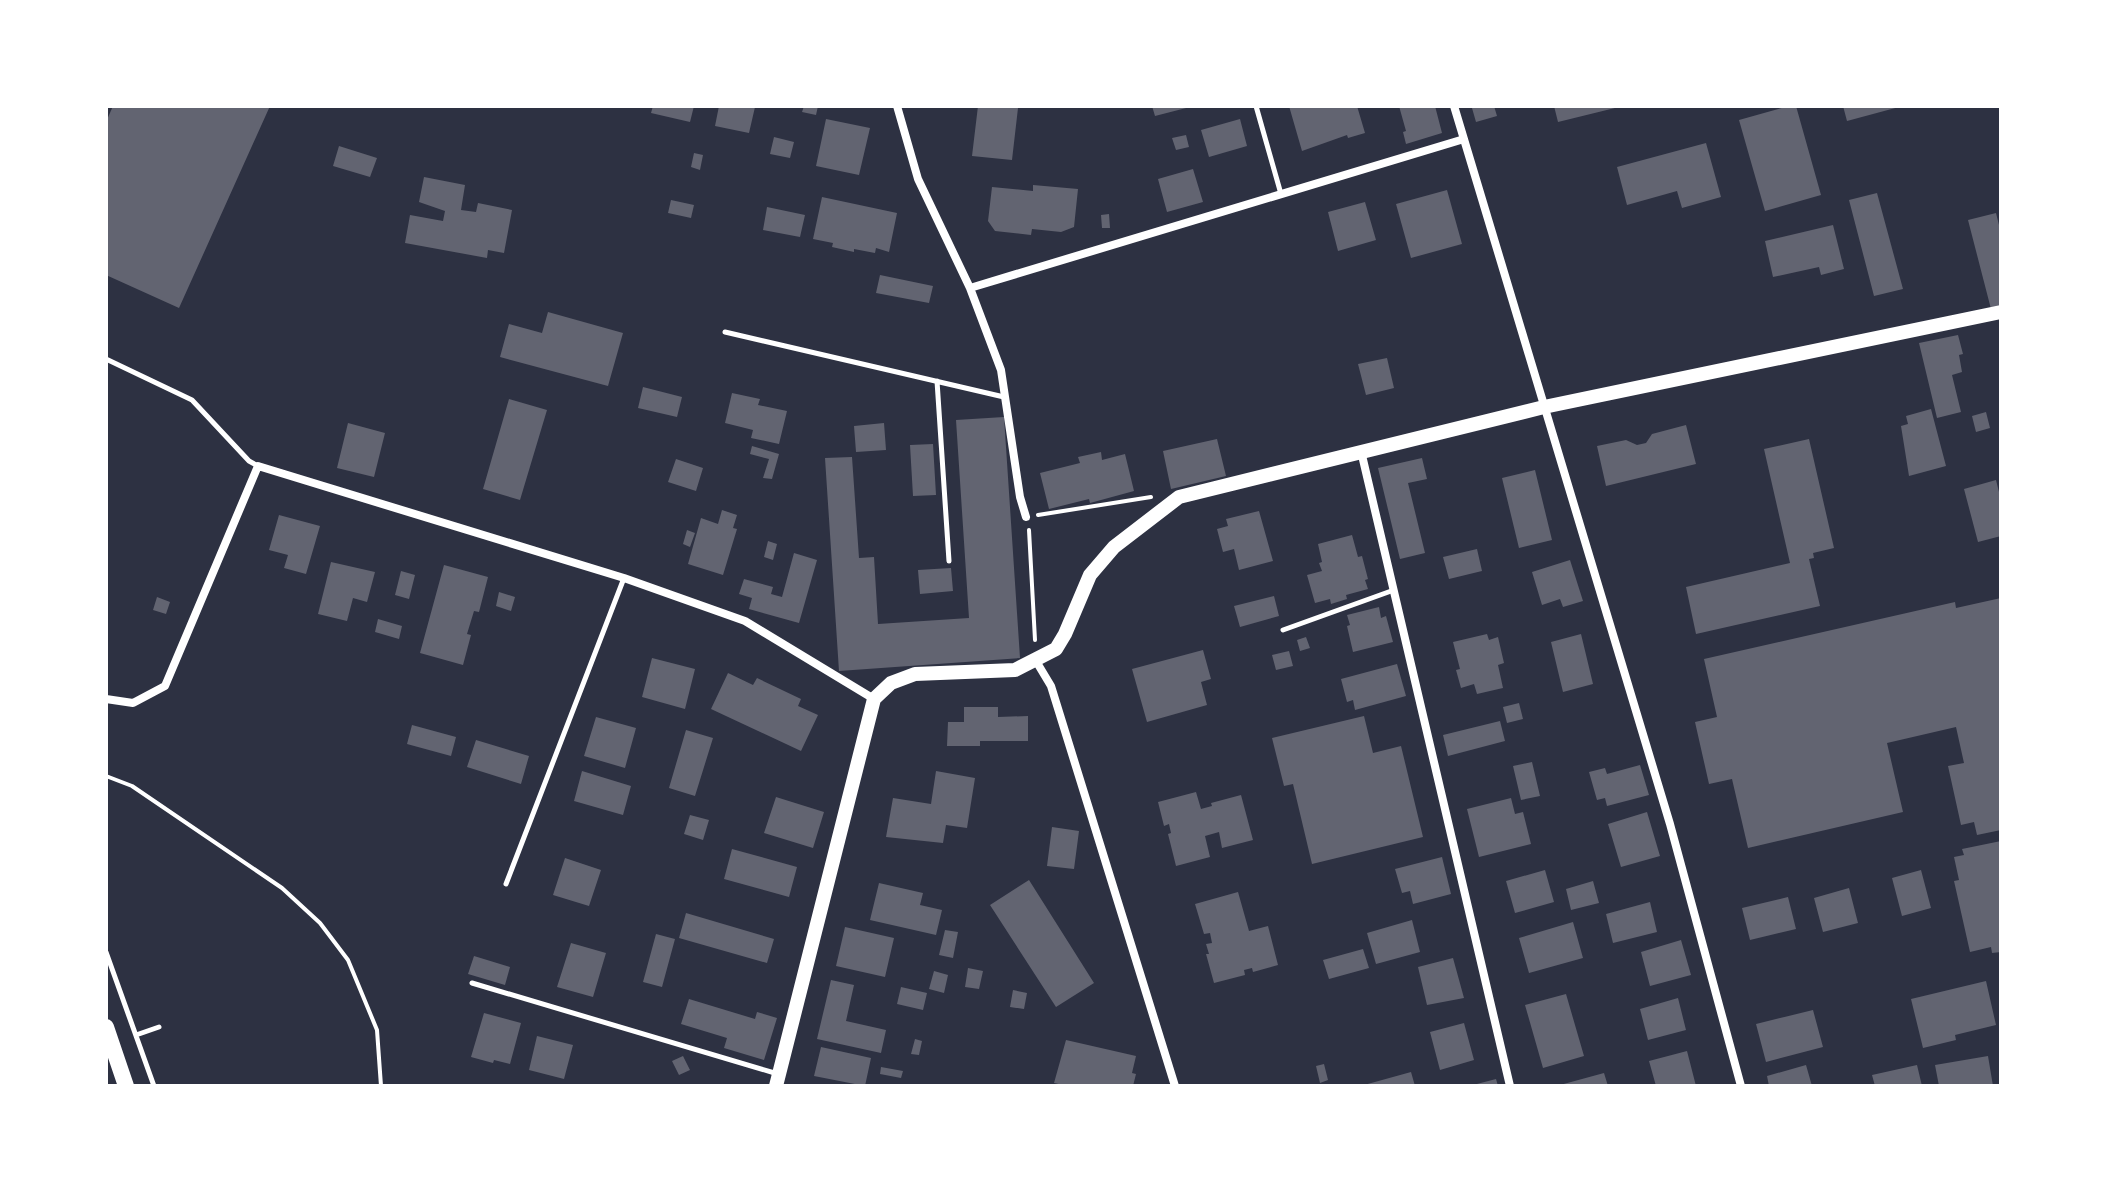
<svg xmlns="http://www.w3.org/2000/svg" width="2107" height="1192" viewBox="0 0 2107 1192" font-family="'Golos Text',sans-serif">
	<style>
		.building { fill: #626471 }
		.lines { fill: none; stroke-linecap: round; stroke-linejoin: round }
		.path { stroke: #fff; stroke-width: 4 }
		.service { stroke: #fff; stroke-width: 5 }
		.minor { stroke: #fff; stroke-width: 8 }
		.tertiary { stroke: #fff; stroke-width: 14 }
		.secondary { stroke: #fff; stroke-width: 16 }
	</style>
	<rect width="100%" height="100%" fill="#2d3142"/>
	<path class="building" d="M113,106h157l-91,202 -73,-33v-153z
		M653,106h41l-4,16 -39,-9z
		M719,106l36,1 -6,26 -34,-7z
		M804,106h14l-2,9 -14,-3z
		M978,106l40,2 -6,52 -40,-4z
		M1152,106h38v1l-35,9z
		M1289,106h68l8,27 -17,5 -1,-3 -45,16z
		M1399,106h36l7,27 -36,11 -3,-12 3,-1z
		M1479,106h15l3,10 -21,6 -4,-14z
		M1554,106h65v1l-61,15z
		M1789,106h7l25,89 -56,16 -26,-91z
		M1843,106h56v1l-52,14z
		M826,119l44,9 -11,47 -43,-9z
		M1240,119l7,27 -38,11 -8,-27z
		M1186,135l3,12 -13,3 -4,-12z
		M774,137l20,5 -4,16 -20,-4z
		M1706,143l15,54 -39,11 -5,-17 -50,14 -10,-38z
		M339,146l38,12 -7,19 -37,-11z
		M694,153l9,2 -3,15 -9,-3z
		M1193,169l10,33 -36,10 -9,-33z
		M424,177l41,8 -4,25 15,2 2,-9 34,7 -8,43 -16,-3 -1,8 -82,-15 5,-28 33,6 2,-10 -26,-9z
		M1033,185l45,4 -4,38 -13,5 -29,-3 -1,6 -36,-4 -7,-10 4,-34 41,4z
		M1447,190l15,54 -51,14 -15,-54z
		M1877,193l26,96 -29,7 -25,-96z
		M822,197l75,16 -8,39 -13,-4 -1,5 -21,-4v3l-22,-5 1,-4 -20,-4z
		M671,200l23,5 -3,13 -23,-5z
		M1365,202l11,38 -38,11 -10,-39z
		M767,207l38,8 -5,22 -37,-7z
		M1996,213l5,20v74l-10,2 -23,-89z
		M1109,214l1,14h-8l-1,-13z
		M1833,225l11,44 -23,6 -2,-8 -46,10 -8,-36z
		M880,275l53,11 -4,17 -53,-10z
		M548,312l75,21 -15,53 -108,-29 9,-33 33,9z
		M1958,335l5,19 -4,1 3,17 -10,3 9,37 -24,6 -18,-75z
		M1387,358l7,30 -28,7 -8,-31z
		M643,387l39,10 -5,20 -39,-9z
		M732,393l28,6 -2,6 29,6 -8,33 -28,-6 2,-8 -28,-7z
		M509,399l38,11 -27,90 -37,-11z
		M1931,409l15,57 -37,10 -8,-50 7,-2 -2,-8z
		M1986,412l4,16 -14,4 -4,-16z
		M1004,417l16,241 -181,13 -14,-213 27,-1 7,101 15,-1 4,67 91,-6 -13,-198z
		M348,423l37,10 -11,44 -37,-9z
		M884,423l2,27 -30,2 -2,-26z
		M1686,425l10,39 -90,22 -9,-40 29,-6 11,5 9,-2 6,-9z
		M1217,439l9,37 -55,13 -8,-38z
		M1809,439l25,109 -21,5 1,5 -5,1 11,47 -124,28 -10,-47 104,-24 -26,-114z
		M933,444l3,51 -23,1 -3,-51z
		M752,446l27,8 -7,25 -9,-1 6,-19 -19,-5z
		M1101,452l1,8 23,-6 9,37 -44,12 -1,-4 -40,10 -9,-36 40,-10 -2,-6z
		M1422,458l5,21 -19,4 17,70 -25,6 -22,-91z
		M676,459l27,9 -7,23 -28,-9z
		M1535,470l17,70 -33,8 -17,-70z
		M1996,480l5,20v36l-23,6 -14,-53z
		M722,510l15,5 -4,13 4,1 -14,46 -35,-11 13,-46 17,6z
		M1259,511l14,50 -34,9 -5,-21 -11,3 -6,-23 11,-3 -2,-7z
		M279,515l41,11 -14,48 -22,-6 4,-13 -19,-5z
		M687,530l8,3 -5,14 -7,-3z
		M1352,535l6,22 4,-1 6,23 -3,1 3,9 -22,6 1,4 -16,5 -1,-5 -15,4 -8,-28 15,-4 -3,-8 3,-1 -4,-18z
		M768,541l9,3 -4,16 -9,-3z
		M1477,549l5,22 -33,8 -6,-22z
		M794,553l23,7 -18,63 -50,-14 3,-11 -13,-4 5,-15 29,8 -2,7 11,3z
		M1570,560l13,41 -20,6 -3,-8 -18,6 -10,-33z
		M331,562l44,10 -8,30 -14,-4 -6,23 -29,-7z
		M444,565l44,12 -9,35 -5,-1 -7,23 4,1 -8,30 -43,-12z
		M951,568l2,23 -33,3 -2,-24z
		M401,571l14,4 -6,24 -14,-4z
		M499,592l16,5 -4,14 -15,-5z
		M1274,596l5,20 -39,11 -6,-21z
		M157,597l13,5 -4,12 -13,-4z
		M2001,598v232l-24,5 -3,-13 -13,3 -13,-59 16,-3 -8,-36 -69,16 16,69 -155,36 -16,-69 -23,5 -14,-62 22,-5 -13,-58 251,-57 1,6z
		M1379,607l2,11 5,-2 7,26 -40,10 -6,-26 3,-1 -3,-10z
		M378,619l24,7 -3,13 -24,-7z
		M1487,634l2,6 9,-3 6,26 -6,2 5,23 -26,6 -3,-10 -13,4 -5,-18 4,-1 -7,-27z
		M1581,634l12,50 -30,8 -12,-50z
		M1306,637l4,11 -10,3 -3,-11z
		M1203,650l8,29 -10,3 6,23 -60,17 -15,-53z
		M1289,651l4,15 -17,4 -4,-15z
		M652,658l43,11 -10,40 -43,-12z
		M1397,664l9,32 -51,14 -2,-10 -6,2 -6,-23z
		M728,673l25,12 4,-7 44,21 -3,7 20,9 -17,36 -90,-42z
		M1519,703l4,16 -16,4 -4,-16z
		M964,707h34v10l30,-1v25h-48v5h-33l1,-24h16z
		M1364,716l9,37 28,-7 22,91 -111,27 -19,-80 -9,2 -12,-48z
		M596,717l40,11 -11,40 -41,-12z
		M1500,721l5,20 -57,15 -5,-21z
		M412,725l44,12 -5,19 -44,-12z
		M686,730l27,8 -18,58 -26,-8z
		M476,740l53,16 -8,28 -54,-17z
		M1532,762l8,34 -19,4 -8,-34z
		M1640,765l9,30 -42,11 -2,-8 -8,2 -8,-28 16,-4 2,6z
		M582,771l49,15 -8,29 -49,-14z
		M936,771l39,7 -8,50 -21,-3 -3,18 -57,-6 7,-39 38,6z
		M1196,792l5,17 11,-3 -1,-3 30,-8 12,45 -31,8 -3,-16 -14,4 5,21 -34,9 -8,-32 3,-1 -2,-9 -5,2 -6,-24z
		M776,797l48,15 -11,36 -49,-15z
		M1511,798l4,16 8,-2 8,32 -52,13 -12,-48z
		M1647,812l13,44 -39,11 -13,-43z
		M690,815l19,5 -6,20 -19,-6z
		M1052,827l27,4 -5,38 -27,-3z
		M2001,841v111l-9,1 -1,-6 -21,5 -16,-71 5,-1 -5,-23 10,-2 -2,-6z
		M732,849l65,18 -8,30 -65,-18z
		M1442,857l9,37 -38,10 -3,-13 -8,2 -7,-24z
		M565,858l36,12 -12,36 -36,-11z
		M1545,870l9,32 -39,11 -9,-32z
		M1921,870l10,38 -29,8 -10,-38z
		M1029,880l65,103 -38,24 -66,-102z
		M1593,881l6,22 -28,7 -5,-21z
		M879,883l44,10 -3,12 22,5 -6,25 -66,-15z
		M1849,888l9,35 -35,9 -9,-34z
		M1238,892l11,39 19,-5 10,39 -25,7 -1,-4 -8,2 1,5 -31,8 -8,-29h3l-3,-10 6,-1 -2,-10 -6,1 -9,-30z
		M1788,897l8,32 -46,11 -8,-32z
		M1650,902l7,30 -44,11 -7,-29z
		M686,913l88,26 -7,24 -88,-25z
		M1412,920l8,32 -44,12 -9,-31z
		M1573,922l10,36 -54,15 -10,-35z
		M845,927l49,11 -9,39 -49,-11z
		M945,930l13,2 -5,26 -14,-3z
		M656,934l19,5 -13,48 -19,-5z
		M1681,940l10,35 -41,11 -9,-34z
		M571,943l35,10 -13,44 -36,-10z
		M1363,949l6,19 -40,11 -6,-19z
		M474,956l36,11 -5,18 -37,-11z
		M1453,958l11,40 -37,7 -9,-38z
		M968,968l15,3 -4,18 -14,-2z
		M934,971l14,4 -4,18 -15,-4z
		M831,980l23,5 -8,36 40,9 -5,23 -64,-14z
		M1986,981l10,44 -41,10 1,5 -33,8 -12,-49z
		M901,987l26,6 -4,17 -26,-6z
		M1013,990l14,3 -3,16 -14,-2z
		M1566,994l18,62 -41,12 -18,-63z
		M1678,998l8,32 -38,10 -8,-31z
		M689,999l66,20 2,-7 20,6 -13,42 -40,-12 3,-10 -46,-14z
		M1813,1010l10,37 -57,15 -10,-38z
		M484,1013l37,10 -11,41 -16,-4 -1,3 -22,-6z
		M1464,1023l10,37 -34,10 -10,-38z
		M537,1036l36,9 -9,34 -35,-9z
		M915,1039l7,2 -3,14 -8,-1z
		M1066,1040l70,16 -4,17 4,1 -3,12h-65l-14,-3z
		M821,1047l50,11 -6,28 -51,-10z
		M1687,1051l9,35h-40l-7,-25z
		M683,1056l7,14 -11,5 -7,-14z
		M1988,1056l5,30h-54l-4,-21z
		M1324,1064l4,16 -8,3 -4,-17z
		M1806,1065l6,21h-43l-2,-10z
		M1917,1065l5,21h-47l-3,-11z
		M881,1067l22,4 -2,7 -21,-4z
		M1411,1072l4,14h-51v-1z
		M1604,1073l4,13h-48v-1z
		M1496,1079l2,7h-25v-1z"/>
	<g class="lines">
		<path class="path" d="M1038,515l113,-18
			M1029,530l6,110
			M106,776l26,10 150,102 38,35 28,37 29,70 4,56"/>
		<path class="service" d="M1256,106l25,88
			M725,332l279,65
			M106,359l86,41 57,61 9,5
			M937,381l12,180
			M1283,630l111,-40
			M506,884l118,-306
			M106,952l48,134
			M472,983l306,91
			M136,1035l23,-8"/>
		<path class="minor" d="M897,106l21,73 52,109 31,82 19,127 6,20
			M1454,106l216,718 71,262
			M970,288l494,-149
			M1361,451l149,635
			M1036,661l15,25 124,400
			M106,699l27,4 32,-17 93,-220 366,112 121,43 129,78"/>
		<path class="tertiary" d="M776,1086l98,-387 17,-16 24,-9 100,-4 41,-21 9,-15 25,-59 24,-28 65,-50 365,-90 457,-95"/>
		<path class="secondary" d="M106,1027l20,59"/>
	</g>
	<rect width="2107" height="1192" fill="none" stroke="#ffffff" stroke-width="216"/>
</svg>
